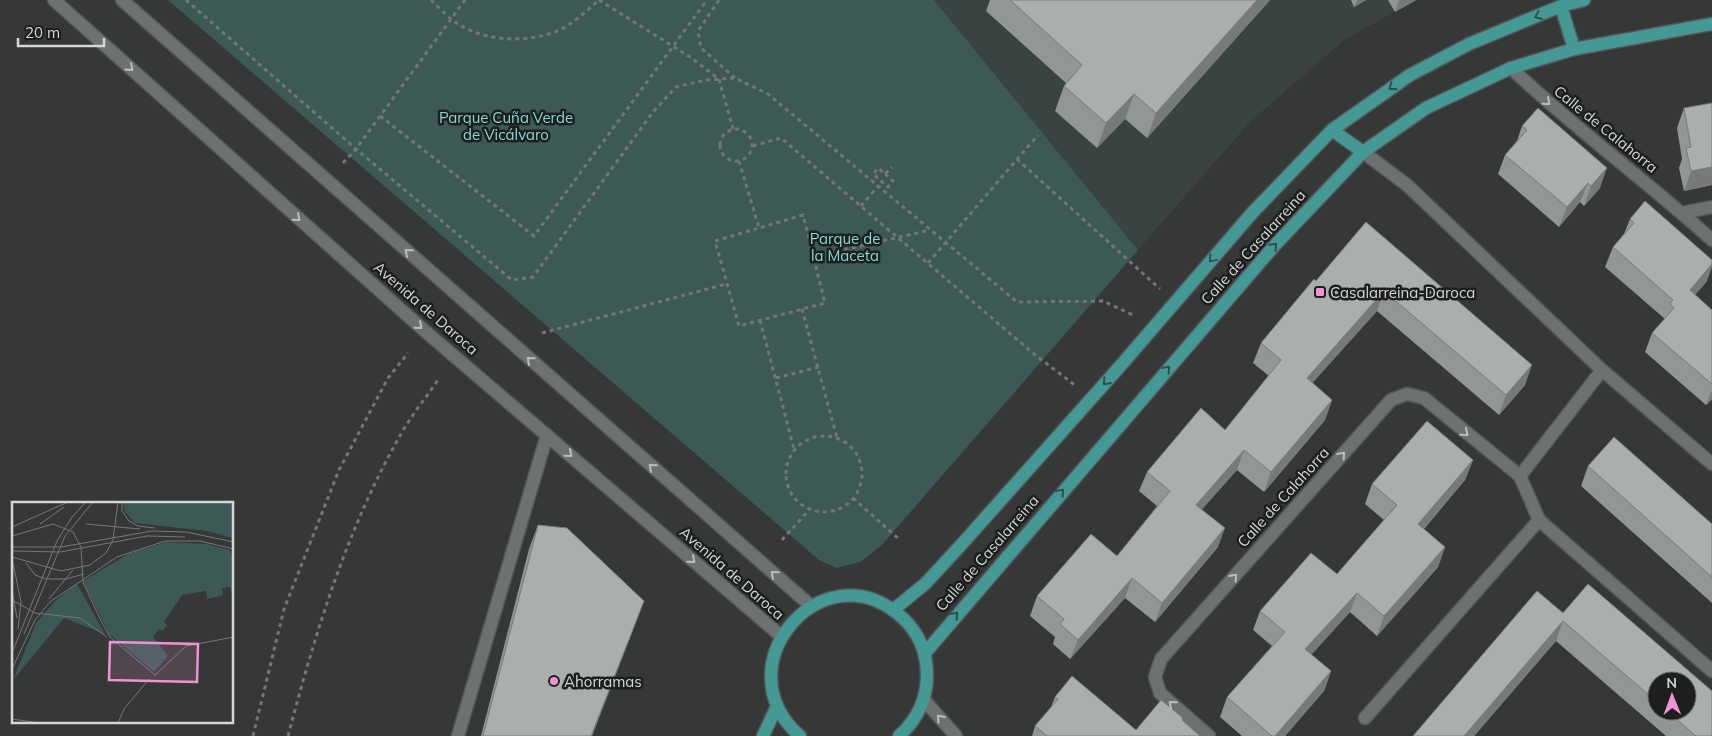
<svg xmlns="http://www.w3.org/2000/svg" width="1712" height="736" viewBox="0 0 1712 736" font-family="Mulish,sans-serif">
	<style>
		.built { fill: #394342 }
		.green { fill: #3d5956 }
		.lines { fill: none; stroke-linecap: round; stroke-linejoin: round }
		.lane-casing { stroke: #545656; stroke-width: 15 }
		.street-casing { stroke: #545656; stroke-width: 15 }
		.secondary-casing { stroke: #545656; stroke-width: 15 }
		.primary-casing { stroke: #545656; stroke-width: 15 }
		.path { stroke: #747676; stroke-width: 3; stroke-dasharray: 4 4; stroke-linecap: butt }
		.lane { stroke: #6e7171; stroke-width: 12 }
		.street { stroke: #6e7171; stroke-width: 12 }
		.secondary { stroke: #6e7171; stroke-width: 12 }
		.primary { stroke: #459994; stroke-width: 12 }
		.wall { fill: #929695; fill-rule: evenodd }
		.shaded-wall { fill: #777a79 }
		.building { fill: #aaaead; stroke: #777a79 }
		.oneway { stroke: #2d504e }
		.oneway2 { stroke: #bbbebe }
		.poi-dot { fill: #f391d5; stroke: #1d1f1f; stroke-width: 2 }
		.labels { text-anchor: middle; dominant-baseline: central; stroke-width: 5; stroke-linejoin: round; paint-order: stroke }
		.park-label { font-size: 15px; fill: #83d9d3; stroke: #1d1f1f }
		.street-label { font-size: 15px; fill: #d5d7d7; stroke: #1d1f1f }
		.poi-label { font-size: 15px; fill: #d5d7d7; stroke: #1d1f1f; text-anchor: start }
		.inset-road { fill: none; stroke: #757877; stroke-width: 1 }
		.view { fill: #f391d5; fill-opacity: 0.15; stroke: #f391d5; stroke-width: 2.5 }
		.inset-edge { fill: none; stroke: #d5d7d7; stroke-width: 2.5 }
	</style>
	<rect width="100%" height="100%" fill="#353837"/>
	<path class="built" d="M934,0h482l-72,40 -94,82 -112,128z"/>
	<path class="green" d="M168,0h766l204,250 -257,296 -21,16 -23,6 -18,-8z"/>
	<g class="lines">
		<g class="lane-casing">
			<path id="lane" d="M458,736l89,-301"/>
		</g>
		<g class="street-casing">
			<path id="street" d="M1511,68c64,61 136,113 201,172
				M1363,152l44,33 195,185 110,94
				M1682,213l30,-6
				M1520,476l82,-106
				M1365,718l174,-198
				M1209,736l-49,-43 -5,-16 6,-18 230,-259 16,-6 17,4 96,78 19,44 173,151"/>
		</g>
		<g class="secondary-casing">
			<path id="secondary" d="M54,0l372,332 355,304
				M122,0l689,606
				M924,700l32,36"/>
		</g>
		<g class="primary-casing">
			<path id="primary" d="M1561,6l13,43
				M1332,130l31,22
				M893,610l32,-26 36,-39 161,-181 131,-152 79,-82 78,-55 59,-31 92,-38 23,-6
				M925,653l349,-407 89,-94 63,-44 85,-40 63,-19 138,-25
				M763,736l14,-30
				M800,736c-79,-69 21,-186 98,-122 15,12 25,28 28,48 4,29 -5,54 -27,74"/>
		</g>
		<path class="path" d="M186,0l170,149 156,131 21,-3 120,-165 23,-25 30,-7 29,-2 33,16 249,208 86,-1 32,15
			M431,0c6,6 13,13 20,19 28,22 71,25 104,13 17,-7 30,-20 44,-32
			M599,0l91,57 29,22 14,50
			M719,0l-21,31 3,17 34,30
			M380,116l154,120 173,-236
			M720 145a16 16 0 1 1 32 0a16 16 0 1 1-32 0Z
			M753,146l28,-8 253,216 42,32
			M1017,159l143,130
			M739,161l20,67 44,-13 22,88 -86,23 -24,-85 44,-13
			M343,163l13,-14 109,-149
			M885,174l8,7 -5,6 -15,-13 5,-6 7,6 7,-7
			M861,206l18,-21
			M813,257l117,-27
			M928,263l110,-128
			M802,309l35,129
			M760,320l34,129
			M542,333l184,-49
			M776,378l43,-11
			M786 474a38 38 0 1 1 76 0a38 38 0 1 1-76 0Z
			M853,498l47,42
			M782,540l28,-31
			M253,736l31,-127 55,-139 49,-92 20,-25
			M288,736c28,-106 61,-214 117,-309 10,-16 22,-31 33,-47"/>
		<use href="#lane" class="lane"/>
		<use href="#street" class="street"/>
		<use href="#secondary" class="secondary"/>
		<use href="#primary" class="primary"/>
	</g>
	<path class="wall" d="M990,0h280l-123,138 -22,-19 -28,29 -42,-37 9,-25 2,-3 -80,-72z
		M1351,0h15l-12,7z
		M1388,0h28l-21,12z
		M1684,108l28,77 -28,6 -5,-23 3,-9 -5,-31z
		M1522,126l78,62 -16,18 -4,-4 -21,25 -61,-53 7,-19 12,-14z
		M1630,219l77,62 -12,14 17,15v89l-6,6 -61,-53 7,-19 13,-14 -60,-52 8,-20 11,-13z
		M1366,222l159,163 -26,30 -122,-104 -65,72 20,17 -7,20 -61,72 -27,-22 -35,39 16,38 -63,75 -30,-24 -55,61 -17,-15 2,-7 -25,-21 7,-20 80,-40 40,-50 -18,-15 8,-19 78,-42 44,-54 -16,-13 8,-20 55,-62z
		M1473,460l-8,20 -41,49 21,18 -7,20 -61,69 -27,-24 -39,43 20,16 -7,20 -39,45h-43l-22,-19 7,-20 45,-51 -19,-16 7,-19 77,-37 47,-54 -19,-16 7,-20z
		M1588,466l124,58v79l-131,-117z
		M538,525l97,100 -43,111h-111l48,-187z
		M1588,584l124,107v45h-46l-110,-95 -82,95h-61l124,-145 26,22zM1657,681h30v30h-30z
		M1055,697l81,33 46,-9 18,15h-168l3,-10 16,-19z"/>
	<path class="shaded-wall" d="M1257,0h13l-123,138 9,-25z
		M1357,0h9l-12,7z
		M1399,0h17l-21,12z
		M1134,94l-9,25 -28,29 9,-25z
		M1712,167v18l-28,6 7,-20z
		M1607,168l-7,20 -16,18 7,-20z
		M1588,183l-8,19 -21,25 8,-20z
		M1712,264v3l-5,14 -25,29 8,-20z
		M1384,291l-7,20 -78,87 8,-20z
		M1532,365l-7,20 -26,30 7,-20z
		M1712,390v9l-6,6z
		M1332,400l-7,20 -61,72 7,-20z
		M1244,450l-7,20 -48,54 7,-19z
		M1473,460l-8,20 -54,63 7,-19z
		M1225,528l-7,19 -63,75 7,-19z
		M1445,547l-7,20 -61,69 7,-20z
		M1132,578l-7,20 -55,61 8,-19z
		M1357,593l-7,19 -52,57 7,-20z
		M644,601l-9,24 -44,111z
		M1563,621l-7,20 -82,95h-10z
		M1331,671l-7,20 -39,45h-10z"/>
	<path class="building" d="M1010,0h247l-101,113 -22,-19 -28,29 -42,-37 18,-21z
		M1712,103v64l-21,4 -5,-23 5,-1 -7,-39z
		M1538,108l69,60 -16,18 -3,-3 -21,24 -62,-52 22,-25 -5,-4z
		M1645,201l67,59v4l-22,26 22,20v74l-60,-51 22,-25 -4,-4 3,-4 -60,-53 21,-24 -4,-4z
		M1366,222l166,143 -26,30 -122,-104 -77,87 25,22 -61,72 -27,-22 -48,55 29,23 -63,75 -30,-25 -54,62 -18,-16 4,-5 -27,-23 54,-62 26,22 53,-65 -23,-19 54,-64 24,22 56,-70 -20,-17 53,-64 2,2z
		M1427,421l46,39 -55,64 27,23 -61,69 -27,-23 -52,56 26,22 -56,65h-3l-45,-39 58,-65 -25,-21 51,-58 26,21 33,-38 27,-31 -25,-21z
		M1614,437l98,87v53l-124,-111z
		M538,525l29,3 77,73 -53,135h-108z
		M1588,584l124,107v45h-16l-29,-25h20v-30h-30v21l-94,-81 -99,115h-51l124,-145 26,22z
		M1072,676l64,54 25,-30 22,18 -1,2 18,16h-153l-12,-10 23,-27 -3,-2z"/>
	<defs><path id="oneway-chevron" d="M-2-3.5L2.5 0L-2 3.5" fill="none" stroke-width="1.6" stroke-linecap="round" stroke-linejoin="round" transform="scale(1.25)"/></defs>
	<g class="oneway">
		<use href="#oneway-chevron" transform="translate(1538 16) rotate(157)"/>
		<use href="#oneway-chevron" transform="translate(1392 87) rotate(145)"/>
		<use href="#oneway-chevron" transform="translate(1274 246) rotate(-47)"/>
		<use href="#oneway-chevron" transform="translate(1212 259) rotate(130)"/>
		<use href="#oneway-chevron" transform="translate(1167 369) rotate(-49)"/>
		<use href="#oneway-chevron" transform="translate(1106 382) rotate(131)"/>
		<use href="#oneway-chevron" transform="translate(1061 492) rotate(-49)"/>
		<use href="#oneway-chevron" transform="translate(955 615) rotate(-50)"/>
	</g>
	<g class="oneway2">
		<use href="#oneway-chevron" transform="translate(130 68) rotate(42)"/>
		<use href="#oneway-chevron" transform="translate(1547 102) rotate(41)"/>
		<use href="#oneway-chevron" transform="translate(297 218) rotate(41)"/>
		<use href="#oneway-chevron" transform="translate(408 252) rotate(-139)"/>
		<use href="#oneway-chevron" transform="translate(419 326) rotate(41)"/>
		<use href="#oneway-chevron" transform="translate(530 360) rotate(-139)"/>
		<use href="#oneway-chevron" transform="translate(1465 433) rotate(40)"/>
		<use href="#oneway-chevron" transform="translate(569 454) rotate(41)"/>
		<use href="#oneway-chevron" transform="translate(1342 455) rotate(-48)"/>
		<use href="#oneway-chevron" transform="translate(652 467) rotate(-139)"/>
		<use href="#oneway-chevron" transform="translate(692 560) rotate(41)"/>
		<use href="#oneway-chevron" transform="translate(774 574) rotate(-139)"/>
		<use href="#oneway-chevron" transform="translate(1234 577) rotate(-48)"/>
		<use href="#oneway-chevron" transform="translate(1172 704) rotate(-139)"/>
		<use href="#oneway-chevron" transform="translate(940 718) rotate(-132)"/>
	</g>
	<g class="poi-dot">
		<rect x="1315" y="287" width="10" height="10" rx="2.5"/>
		<circle cx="554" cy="681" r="5"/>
	</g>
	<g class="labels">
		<g class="park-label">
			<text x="506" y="117">Parque Cuña Verde<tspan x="506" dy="17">de Vicálvaro</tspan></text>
			<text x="845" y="238">Parque de<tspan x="845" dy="17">la Maceta</tspan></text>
		</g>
		<g class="street-label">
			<text transform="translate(1606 129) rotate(39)">Calle de Calahorra</text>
			<text transform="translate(1253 247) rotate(-48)">Calle de Casalarreina</text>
			<text transform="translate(426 308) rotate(41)">Avenida de Daroca</text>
			<text transform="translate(1283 497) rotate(-48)">Calle de Calahorra</text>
			<text transform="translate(987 553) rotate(-49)">Calle de Casalarreina</text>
			<text transform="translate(732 573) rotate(41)">Avenida de Daroca</text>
		</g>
		<g class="poi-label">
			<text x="1330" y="292">Casalarreina-Daroca</text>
			<text x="564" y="681">Ahorramas</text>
		</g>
	</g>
	<g transform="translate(12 502)">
		<rect width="221" height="221" fill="#353837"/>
		<path d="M111,0h110v36l-26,-7 -72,-8 -10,-11zM154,40l40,2 24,6 3,9v40l-3,-12 -8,1 1,7 -16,4 -1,-8 -24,4 -18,27 3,3 -5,6 -3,-2 -6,8 15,19 -14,16 -45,-38 -26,-53 45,-27zM65,82l28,50 -41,-16 -51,62 23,-57 21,-24z" fill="#3d5956"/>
		<path class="inset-road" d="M110,0v9l7,10 9,5 17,2M28,22l24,-17M74,22l54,5M0,25l56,-25M0,34l41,-12 20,8 8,15 2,35 19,41M0,45h49l91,-16 34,1 48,10M0,49l48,1 87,-16 38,1M0,55l49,14 29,-6 16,-12 7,-13 5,-38M1,61l8,39 -3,27M14,61l9,12 11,4h20l18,-5M0,89l5,27M37,97l24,-29M0,98l23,13 45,5 27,19M90,121l8,14 46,39M12,132l41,-98 28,-34M0,151l45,-112 15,-24 14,-15M0,167l23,-49 16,-19 66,-44 48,-16h35l34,8M143,173l31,-29 48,-9M0,217l28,4M106,221l6,-14 25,-30"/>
		<path class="view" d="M98,140l88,2 -1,38 -88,-2z"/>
		<rect width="221" height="221" class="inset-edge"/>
	</g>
	<g transform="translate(1672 696) rotate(359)"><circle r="24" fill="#1d1f1f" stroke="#676969"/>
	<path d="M0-4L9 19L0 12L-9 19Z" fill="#f391d5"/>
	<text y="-8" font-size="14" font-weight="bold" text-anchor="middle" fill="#d5d7d7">N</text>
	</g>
	<path d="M18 38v8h86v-8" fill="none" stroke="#d5d7d7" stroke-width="2.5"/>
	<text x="25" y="38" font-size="15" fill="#d5d7d7" stroke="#1d1f1f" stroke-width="4" paint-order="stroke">20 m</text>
</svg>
